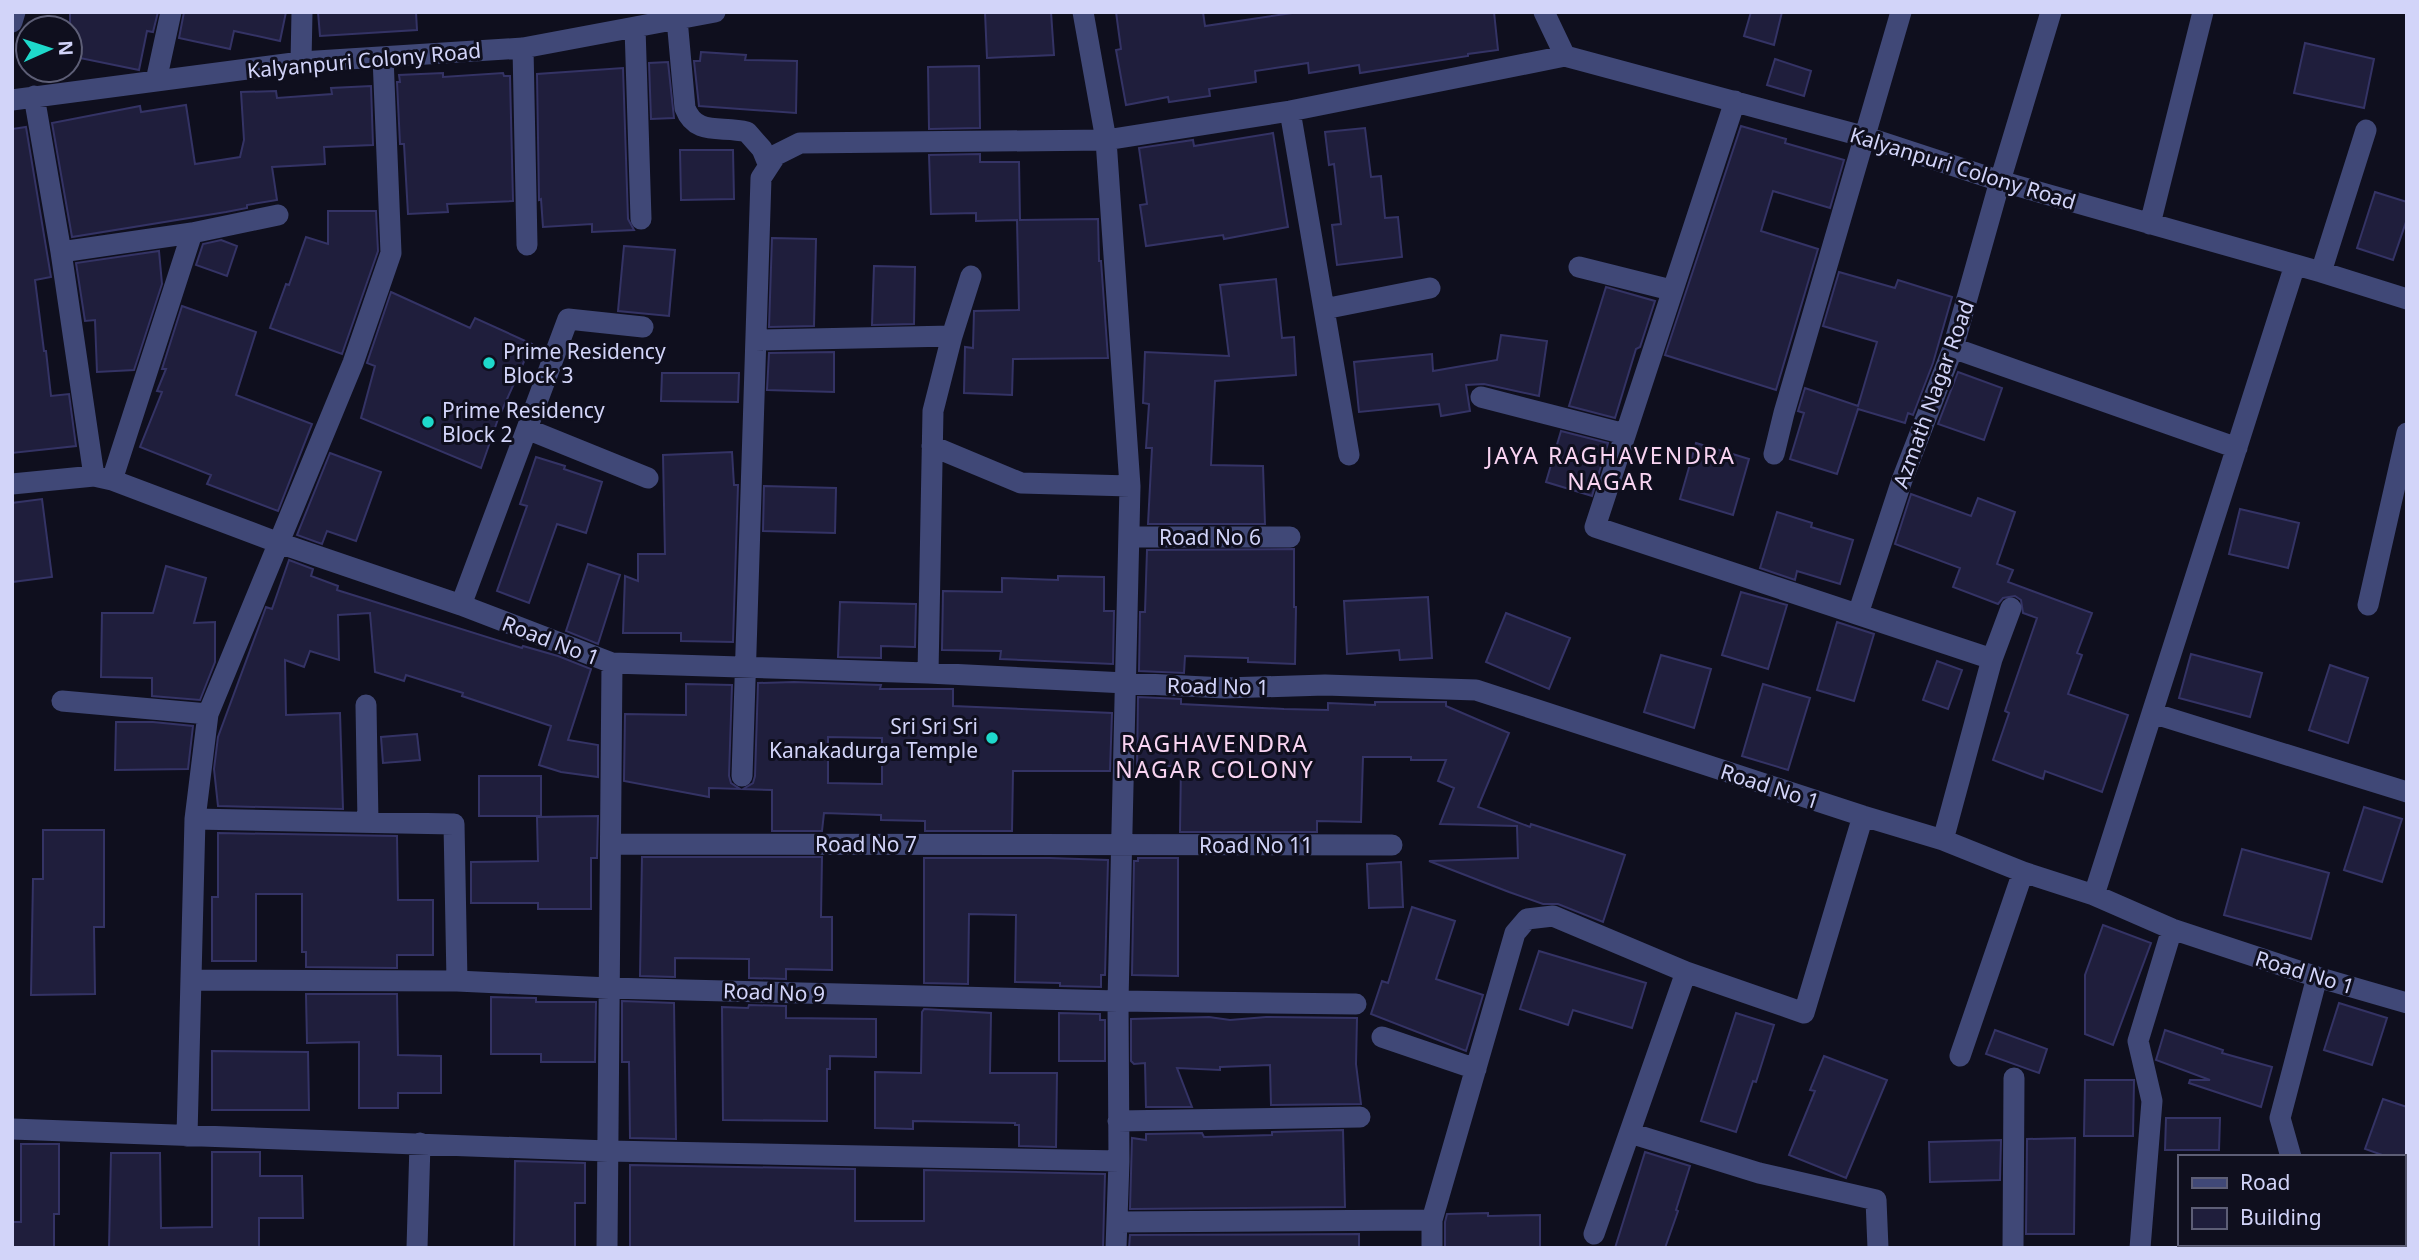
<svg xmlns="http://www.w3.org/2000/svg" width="2419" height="1260" viewBox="0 0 2419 1260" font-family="'Noto Sans',sans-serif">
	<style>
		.building { fill: #1f1e3c; stroke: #343365; stroke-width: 2; fill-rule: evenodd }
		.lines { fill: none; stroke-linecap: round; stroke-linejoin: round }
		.minor { stroke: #404877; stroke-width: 21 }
		.poi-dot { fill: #1ed9cb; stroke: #0f0f1e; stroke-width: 2.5 }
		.labels { text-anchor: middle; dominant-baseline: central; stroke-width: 6; stroke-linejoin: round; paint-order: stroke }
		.street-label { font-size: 21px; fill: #d2d4f9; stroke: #0f0f1e }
		.poi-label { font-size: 21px; fill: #d2d4f9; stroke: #0f0f1e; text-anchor: start }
		.neighbourhood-label { font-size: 23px; letter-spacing: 2px; fill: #f9d4f2; stroke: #0f0f1e }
	</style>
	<rect width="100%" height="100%" fill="#0f0f1e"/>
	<path class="building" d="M70,12h88l-5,20 -6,-1 -8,39 -69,-14z
		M184,12h102l-6,29 -46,-10 -4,18 -51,-11z
		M318,12h98l1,18 -97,6z
		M985,12h66l3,43 -67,3z
		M1116,12h87l2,14 94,-14h195l4,38 -30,4v2l-108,17 -1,-8 -50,8 -1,-10 -53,8 1,11 -47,7 1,7 -41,6 -1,-5 -42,8 -10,-55 5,-1z
		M1751,12h31l-8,33 -30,-9z
		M2305,43l69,16 -10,49 -70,-15z
		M701,52l45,3 -1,5 52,1 -1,52 -97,-7 -5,-45h6z
		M1775,59l36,12 -7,25 -37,-11z
		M668,62l6,56 -23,1 -2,-56z
		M979,66l1,62 -51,1 -1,-62z
		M623,68l5,151 6,11 -42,2v-8l-49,3 -2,-28 -2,1 -2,-126z
		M443,73v4l60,-4 1,3h6l3,125 -66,3 1,8 -40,2 -4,-70h-4l-3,-62h3l-1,-7z
		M371,86l2,59 -49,2 1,17 -53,3 5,33 -30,5v3l-21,4 -154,25 -20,-114 88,-17 1,6 45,-7 9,59 45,-7 4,-17 -3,-48 35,-1 1,7 55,-4 -1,-6z
		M1741,126l45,13 -1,4 59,17 -14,48 -57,-17 -12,40 57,18 -42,141 -111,-35z
		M26,127l25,150 -16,3 9,71h2l5,45 18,-2 7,52 -64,7v-324z
		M1365,128l6,49 10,-1 4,42 13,-1 4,40 -65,8 -5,-40 9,-1 -7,-60 -5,1 -4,-33z
		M1273,133l15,94 -64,12 -1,-4 -77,11 -6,-41 7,-1 -8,-56 54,-8 1,6z
		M680,150h53l1,49 -53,1z
		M980,154v8h39l1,58 78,-1 1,42h2l7,97 -95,1 -1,36 -48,-2 1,-46 8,1 1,-37 45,-1 -2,-90 -41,1v-8l-45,1 -2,-59z
		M2375,192l32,10v17l-14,41 -36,-12z
		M328,211h48l2,40 -36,103 -72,-26 16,-44 3,1 17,-48 22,7z
		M772,238l44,1 -2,87 -45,1z
		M221,240l16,6 -10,30 -31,-11 7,-21z
		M624,246l51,4 -6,66 -51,-5z
		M159,251l3,33 -28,86 -37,2 -2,-52 -10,1 -9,-58z
		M874,266l41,1 -1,57 -42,1z
		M1839,272l56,16 3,-8 54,17 -19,66 -20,52 -5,-2 -3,10 -47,-14 -21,65 -47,-15 14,-46 -6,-2 7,-23 53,18 19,-64 -54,-16z
		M1276,279l6,59 12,-1 2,38 -81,6 -4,84 52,1 2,58h-117l4,-76h-6l3,-44 -6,-1 2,-51 84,4 -9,-71z
		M1606,287l49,14 -15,46 -4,2 -21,69 -46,-12z
		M391,292l79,36 5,-10 57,26 -34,75 -17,49 -120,-50 14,-52 -8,-3z
		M182,306l74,26 -20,63 76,29 -34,87 -71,-27 4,-9 -71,-28 22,-55 -5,-1 9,-22h-4z
		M1501,335l46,6 -8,55 -55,-12 -18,1 4,26 -29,5 -2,-12 -80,8 -5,-50 78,-8 1,17 64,-11z
		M834,352v40l-67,-2 2,-37z
		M1958,372l44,16 -18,52 -46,-16z
		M662,373h77l-1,29 -77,-1z
		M1561,431l47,12 -16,53 -46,-14z
		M1696,443l53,16 -16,56 -53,-16z
		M732,452l2,33h4l-5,157 -52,-1v-8h-58l2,-57 13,5v-27h27l-2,-99z
		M330,453l51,19 -25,69 -29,-10 -5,13 -25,-9z
		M536,457l29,9 -1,3 38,13 -16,51 -29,-9 -28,79 -32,-12 30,-85 -7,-2z
		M764,486l72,2 -1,45 -72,-2z
		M1911,494l60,22 7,-18 37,14 -18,52 16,6 -5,12 84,31 -15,40 5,2 -14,39 60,21 -26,77 -57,-21 -2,8 -50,-19 16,-47 -4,-2 32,-93 -14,-5 -2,-13 -6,-4 -12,2 -5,6 -45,-17 7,-19 -65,-24z
		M42,499l10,78 -40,5v-79z
		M2240,509l59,14 -11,45 -59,-14z
		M1777,512l35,11 -1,4 42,13 -13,44 -43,-13 -2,9 -35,-12z
		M1294,549v58h2l-1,57 -47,-2v-4l-63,-2 -1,17 -45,-2 1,-59h5l2,-62z
		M289,560l24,9 -2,7 27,10 -1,4 185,58 1,-2 35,10 33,13 -23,71 30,5v32l-37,-5 -22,-7 12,-39 -89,-30 1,-3 -57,-18 -2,6 -29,-9 -5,-59 -32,2 1,45 -29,-9 -6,16 -19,-7 1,55 54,-2 3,96 -125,-3 -4,-37 4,-32 44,-119 4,-11 6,2z
		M588,564l32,11 -22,69 -32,-13z
		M166,566l40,12 -12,45 21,-1v40l-15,38 -48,-4v-18l-51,-1 1,-64h51z
		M1058,576l46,1v34h10l-1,53 -113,-5 1,-8 -59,-1 1,-59 59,1v-14l56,2z
		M1741,592l46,13 -19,64 -46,-14z
		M1428,597l4,61 -32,2 -1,-10 -52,4 -3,-53z
		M840,602l76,2 -1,43 -34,-1v12l-43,-1z
		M1506,613l64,25 -21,51 -63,-27z
		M1837,622l37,12 -20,67 -37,-11z
		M2191,654l71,19 -12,44 -71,-19z
		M1661,655l50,14 -17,59 -50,-16z
		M1937,661l25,9 -14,39 -25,-9z
		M2330,665l38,13 -20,65 -39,-13z
		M794,682l87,3 -1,4h73v17l159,7 -2,58h-97l-1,60h-87v-10l-44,-1v-5l-57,-2 -2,18h-50v-41l-29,-1 10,-6 2,-7 3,-93zM828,737l54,1v46l-54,-1z
		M686,684l46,1 -3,91 2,7 9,6 -31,-1v9l-85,-16 1,-67 61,1z
		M1763,684l47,14 -22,72 -46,-14z
		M1138,697l43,2v5l103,5 44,1v-7l47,2v-3h71v4l63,27 -31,74 52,20 1,-3 94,31 -22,67 -45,-18h-15l-34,-12 -80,-31 89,-3 -1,-32 -77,-2 14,-36 -16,-7 8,-21h-35v-3h-48l-2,65 -44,-1v11h-137l1,-67 -44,4z
		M116,722h37l40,4 -5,43 -73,1z
		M417,734l3,26 -37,3 -2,-26z
		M479,776h62v40h-62z
		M2364,807l38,12 -20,63 -38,-12z
		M598,816l-1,42h-6v51h-53v-6h-67v-41l67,-1 -1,-44z
		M43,830h61v97h-10l1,67 -64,1 2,-116h10z
		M218,833l179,3 1,64h35v55h-36v13l-91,-1v-15h-4v-58h-46v67h-44v-64h6z
		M2242,849l87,24 -18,66 -87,-24z
		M642,857h180l-1,60h11v53l-46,-1v10l-37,-1v-19l-74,-1v19l-35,-1z
		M924,858h126l58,2 -3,115h-4v12l-41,-1v-3l-45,-1 1,-67 -47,-1 -1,70 -44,-1z
		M1138,858h40v118l-46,-1 2,-114h4z
		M1401,862l2,45 -34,1 -2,-44z
		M1412,907l43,14 -19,58 47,16 -17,56 -95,-37 11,-33 6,2z
		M2103,925l48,18 -38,102 -28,-11v-59z
		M1539,951l107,32 -14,45 -59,-18 -5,15 -48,-16z
		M306,994h91l1,61 43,1v37h-43v15h-39v-66l-52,1z
		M491,997l45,1v4h60l-1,60h-54v-8h-50z
		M622,1001l52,2 2,136 -46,-1 -1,-76h-7z
		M2339,1003l48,15 -15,47 -48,-15z
		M749,1005l37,1v12l90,1v38l-46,-1v13h-3v52l-104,-1 -1,-113 26,1z
		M924,1009l67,4 -1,60h67l-1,74 -37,-1v-21h-4v-2l-102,-2v8l-38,-1v-56l46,1 1,-61z
		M1059,1013l41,1v6h5v41h-46z
		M1736,1013l38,12 -18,57 -3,-1 -17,51 -35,-11z
		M1209,1017l21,3 36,-3 91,1 -1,46 5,40 -90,1 -1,-40 -50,2v3l-43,-2 15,39h-46l-1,-44 -11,1 -3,-3v-42z
		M1995,1030l52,19 -8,24 -53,-19z
		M2165,1030l58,20 -1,3 50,14 -11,40 -72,-24 1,-3h20l-54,-20z
		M212,1051l96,1 1,58h-97z
		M1824,1056l63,24 -41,98 -57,-23 26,-64 -5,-1z
		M2085,1080h49l-1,56h-49z
		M2383,1099l24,8v56l-4,-1v-5h-15l-23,-8z
		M2166,1118h54l-1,32h-54z
		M1343,1130l2,77 -215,2 2,-71 14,2v-6l56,-1 2,4 68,-2v-3z
		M2075,1138l-1,96h-48l1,-95z
		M2001,1140l-1,40 -70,2 -1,-40z
		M21,1144h38v70h-5v34h-42v-26h9z
		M212,1152h48v24h42l1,42h-44v30h-150l2,-95h49l1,75 51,-1z
		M1645,1152l45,14 -14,44 2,1 -13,37h-50z
		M515,1161l70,2v40h-10v45h-61z
		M630,1165l225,4v52h69v-51l181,4 -2,74h-473z
		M1488,1213v3l52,-1v33h-95v-26l2,-8z
		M1359,1234v14h-230l1,-13z"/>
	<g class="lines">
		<path class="minor" d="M1083,12l23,128 24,346 -12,515 1,160 -3,87
			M1544,12l21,44
			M677,19l8,89c11,29 37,17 62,24l15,17 7,17
			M12,22l3,-10
			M635,27l6,192
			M523,48l4,197
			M301,62l1,-50
			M156,81l15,-69
			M34,96l27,156 33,224
			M12,100l289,-38 222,-14 192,-36
			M1735,101l-140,426 397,132
			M1290,111l59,344
			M2150,224l53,-212
			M61,252l131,-19 86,-18
			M1579,267l92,23
			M2321,272l45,-142
			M1324,309l106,-21
			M756,340l196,-4
			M1953,348l284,100
			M1481,397l144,37
			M527,429l121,49
			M932,446l89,37 109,3
			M1774,454l10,-41 117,-401
			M112,480l80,-247
			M12,484l82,-8 18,4 167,63 182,62 151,58 316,10 297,15 100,-3 151,5 387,126 80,24 80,32 71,23 78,34 145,48 90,26
			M1130,537h160
			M461,605l107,-286 75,8
			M2368,605l39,-172
			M1858,614l44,-134 51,-132 47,-167 51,-169
			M928,673l5,-262 19,-75 19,-60
			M62,701l146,13
			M366,705l2,117
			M2152,713l255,79
			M742,776l19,-598 15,-23 24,-12 306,-3 184,-29 275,-55 301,81 134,44 321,91 86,27
			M195,819l259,5 3,157
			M1943,840l49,-181 19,-51
			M611,844l781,1
			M2094,895l201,-630
			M192,980l265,1 152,7 509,13 238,3
			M1382,1037l94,32
			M1960,1056l63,-184
			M1118,1121l242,-4
			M12,1129l596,22 511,10
			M1630,1133l129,40 117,27 2,48
			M187,1136l8,-317 13,-105 145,-351 38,-110 -8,-196
			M2291,1157l-11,-39 37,-141
			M1117,1222l315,-2
			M1594,1234l92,-262
			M417,1248l3,-105
			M607,1248l5,-585
			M1432,1248v-28l83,-287 12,-14 26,-3 133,56 118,41 59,-197
			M2013,1248l1,-170
			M2140,1248l12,-147 -14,-60 34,-112
			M2282,1248v-4"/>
	</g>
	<g class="poi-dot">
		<circle cx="489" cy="363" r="7"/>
		<circle cx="428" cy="422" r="7"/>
		<circle cx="992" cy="738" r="7"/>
	</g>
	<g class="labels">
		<g class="street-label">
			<text transform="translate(364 60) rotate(-5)">Kalyanpuri Colony Road</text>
			<text transform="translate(1963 168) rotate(17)">Kalyanpuri Colony Road</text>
			<text transform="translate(1933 394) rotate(-70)">Azmath Nagar Road</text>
			<text x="1210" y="537">Road No 6</text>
			<text transform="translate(551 640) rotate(21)">Road No 1</text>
			<text transform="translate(1218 686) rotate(1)">Road No 1</text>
			<text transform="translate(1770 786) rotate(18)">Road No 1</text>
			<text x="866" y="844">Road No 7</text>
			<text x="1256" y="845">Road No 11</text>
			<text transform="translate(2305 972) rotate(17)">Road No 1</text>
			<text transform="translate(774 992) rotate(2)">Road No 9</text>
		</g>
		<g class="poi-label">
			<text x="503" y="351">Prime Residency<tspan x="503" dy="24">Block 3</tspan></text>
			<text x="442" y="410">Prime Residency<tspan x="442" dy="24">Block 2</tspan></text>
			<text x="978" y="726" text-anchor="end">Sri Sri Sri<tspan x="978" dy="24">Kanakadurga Temple</tspan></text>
		</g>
		<g class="neighbourhood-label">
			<text x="1611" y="455">JAYA RAGHAVENDRA<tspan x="1611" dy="26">NAGAR</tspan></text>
			<text x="1215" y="743">RAGHAVENDRA<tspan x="1215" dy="26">NAGAR COLONY</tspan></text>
		</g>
	</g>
	<rect width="2419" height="1260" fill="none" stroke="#d2d4f9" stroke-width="28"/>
	<rect x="2178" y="1155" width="228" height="91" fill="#0f0f1e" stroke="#5d5e76" stroke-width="2"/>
	<rect x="2192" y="1178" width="35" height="10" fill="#404877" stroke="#5d5e76" stroke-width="2"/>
	<text x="2240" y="1190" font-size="21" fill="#d2d4f9">Road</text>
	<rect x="2192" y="1208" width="35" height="21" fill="#1f1e3c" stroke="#5d5e76" stroke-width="2"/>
	<text x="2240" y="1225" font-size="21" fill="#d2d4f9">Building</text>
	<g transform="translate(49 49) rotate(87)"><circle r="33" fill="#0f0f1e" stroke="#5d5e76" stroke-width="2"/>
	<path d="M0-5L12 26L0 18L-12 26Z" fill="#1ed9cb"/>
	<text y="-10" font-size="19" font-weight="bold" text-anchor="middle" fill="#d2d4f9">N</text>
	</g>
</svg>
